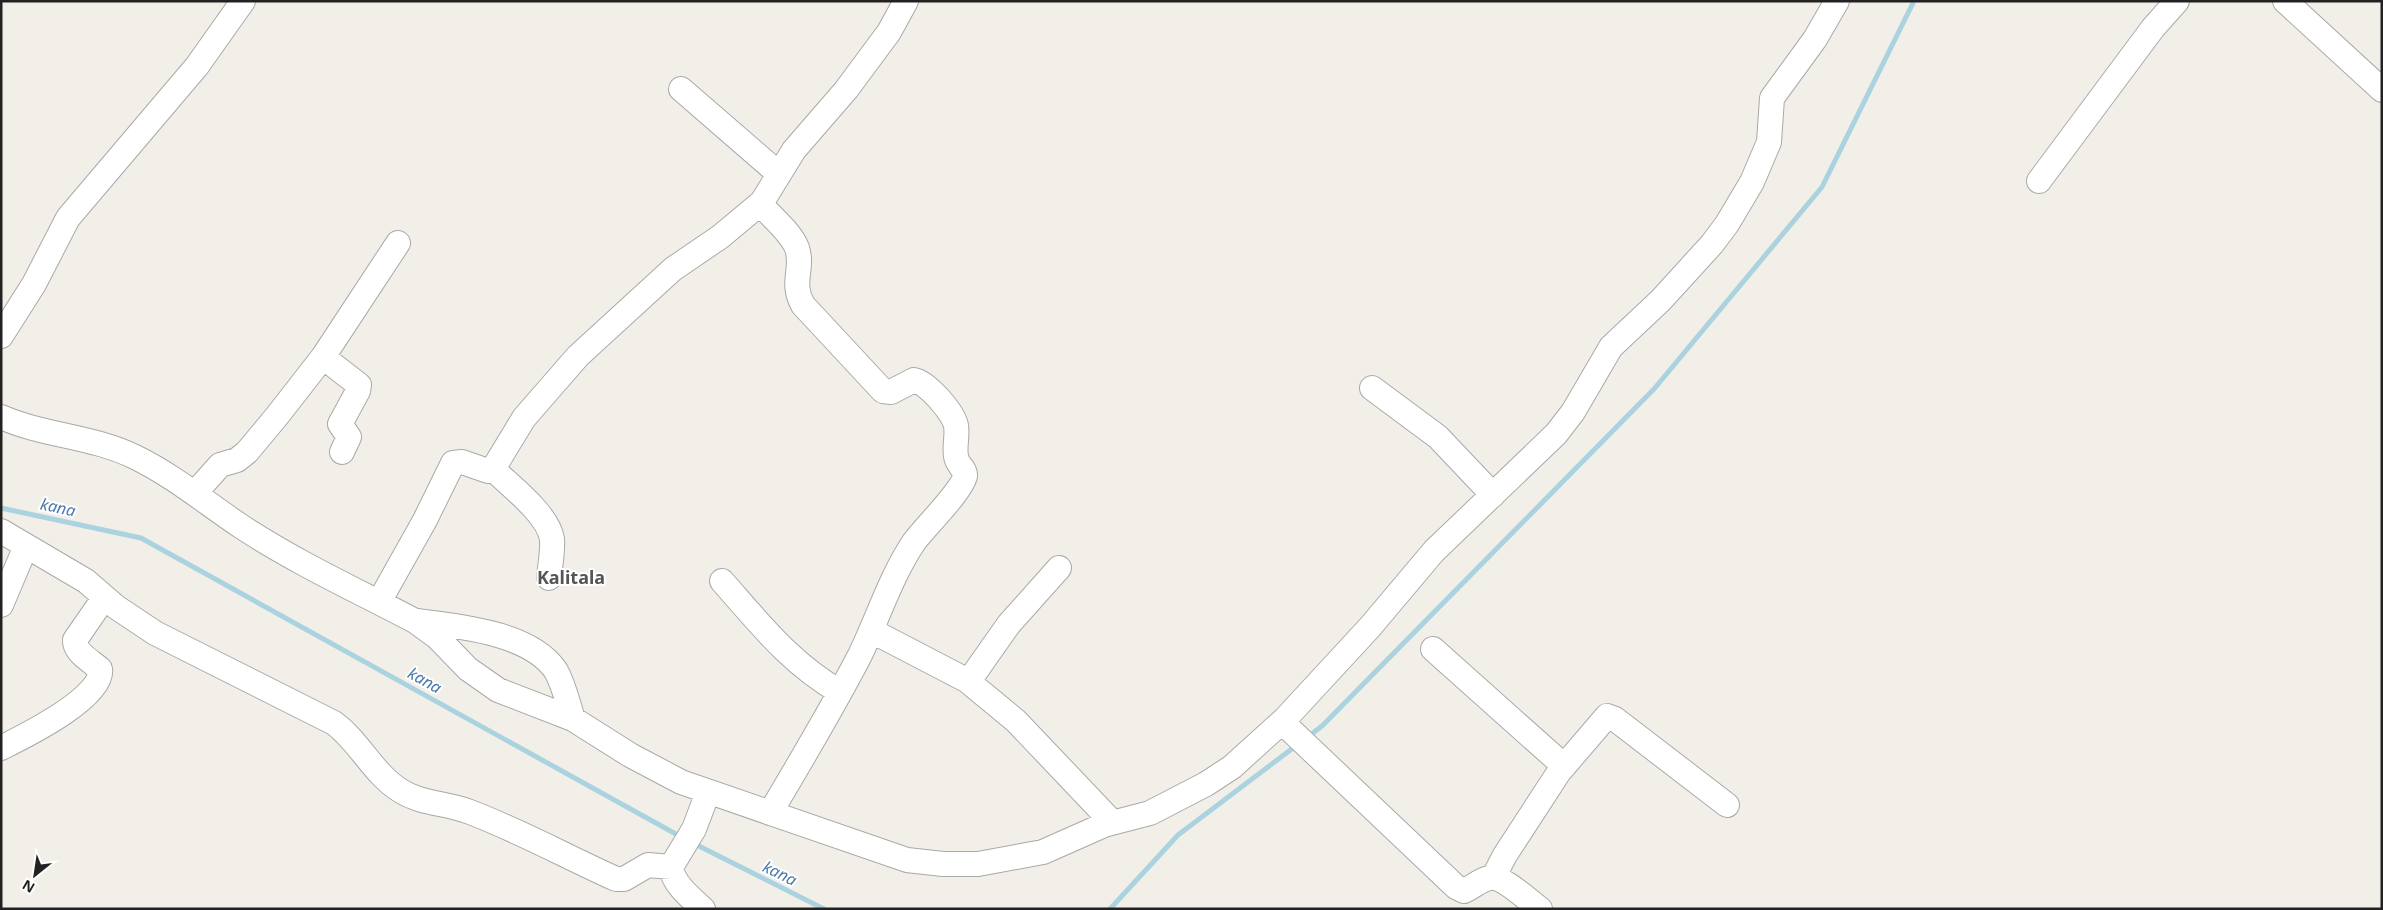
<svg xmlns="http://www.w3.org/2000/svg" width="2383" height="910" viewBox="0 0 2383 910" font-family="'Noto Sans',sans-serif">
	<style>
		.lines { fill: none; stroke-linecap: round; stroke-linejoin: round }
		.stream { stroke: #aad3df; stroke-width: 5 }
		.minor-casing { stroke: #a9a9a9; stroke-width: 26 }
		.minor { stroke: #fff; stroke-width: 24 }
		.labels { text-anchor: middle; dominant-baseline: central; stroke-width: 4; stroke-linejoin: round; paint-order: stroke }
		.water-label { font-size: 16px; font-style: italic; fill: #4a7aab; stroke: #fff }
		.quarter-label { font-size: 18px; font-weight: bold; fill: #555; stroke: #fff }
	</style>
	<rect width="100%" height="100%" fill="#f2efe9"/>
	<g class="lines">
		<path class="stream" d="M1,508l140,30 542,300
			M1308,737l15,-12 331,-336 168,-202 92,-186
			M693,843l131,66
			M1110,909l68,-74 119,-90"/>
		<g class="minor-casing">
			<path id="minor" d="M2285,1l97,89
				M681,89l98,85
				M2039,181l114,-153 24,-27
				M1,336l33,-52 34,-66 129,-152 46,-65
				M323,357l36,28 -1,6 -18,33 9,13 -7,15
				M1372,388l66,49 55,58
				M1,417c43,19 91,19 134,40 39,19 71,46 107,70 55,36 116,64 173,94l22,16 31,32 30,21 75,29 57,36 51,27 226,78 36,4h35l65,-12 61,-27 46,-12 56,-29 26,-17 53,-48 85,-92 64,-76 122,-117 17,-22 38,-65 50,-47 51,-56 15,-20 25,-42 17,-40 3,-44 43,-59 22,-38
				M493,469c17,17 55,45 59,70 1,12 -2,26 -3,39
				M195,493l25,-28 17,-5 10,-8 30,-36 46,-59 75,-114
				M1,531l85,50 30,26 39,26 179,90c26,19 39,51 67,68 21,13 46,12 69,21 50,19 97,45 146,67h8l24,-14 23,2
				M1059,568l-50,56 -38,54 -1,5 46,38 96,101
				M722,581c38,43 68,82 118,111
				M379,602l46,-82 28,-57 9,-1 26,9 5,-2 31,-51 54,-62 95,-87 47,-32 42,-35
				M1,605l25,-59
				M417,621c42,5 114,12 139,50 8,14 12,33 17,48
				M872,631l98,51
				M1433,649l131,117
				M1282,722l174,165 8,4c9,-4 16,-11 25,-13 13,-3 40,23 51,31
				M1,748c22,-11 104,-51 99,-79 -9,-8 -26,-17 -25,-29l29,-42
				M770,813c31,-52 62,-104 90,-158 18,-37 31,-79 54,-113 10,-14 48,-51 51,-66 1,-6 -6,-10 -8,-16 -4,-10 1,-23 -1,-34 -2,-13 -29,-44 -42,-46l-23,12 -8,-1 -80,-86c-13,-23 1,-36 -6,-57 -6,-15 -22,-28 -33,-40l-2,-6 32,-52 52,-60 43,-58 17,-31
				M1493,878l12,-23 54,-83 48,-56 8,3 112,86
				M703,909c-12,-11 -30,-25 -32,-42l23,-38 14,-37"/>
		</g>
		<use href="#minor" class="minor"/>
	</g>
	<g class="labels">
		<g class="water-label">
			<text transform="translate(58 507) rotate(12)">kana</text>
			<text transform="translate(425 680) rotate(29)">kana</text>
			<text transform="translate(780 873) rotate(26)">kana</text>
		</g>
		<g class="quarter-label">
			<text x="571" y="577">Kalitala</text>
		</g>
	</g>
	<rect width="2383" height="910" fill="none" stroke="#222222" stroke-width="5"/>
	<g transform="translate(35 875) rotate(210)" stroke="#ffffff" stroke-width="4" paint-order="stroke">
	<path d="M0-4L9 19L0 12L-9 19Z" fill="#222222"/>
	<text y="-8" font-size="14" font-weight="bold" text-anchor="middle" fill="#222222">N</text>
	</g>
</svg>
